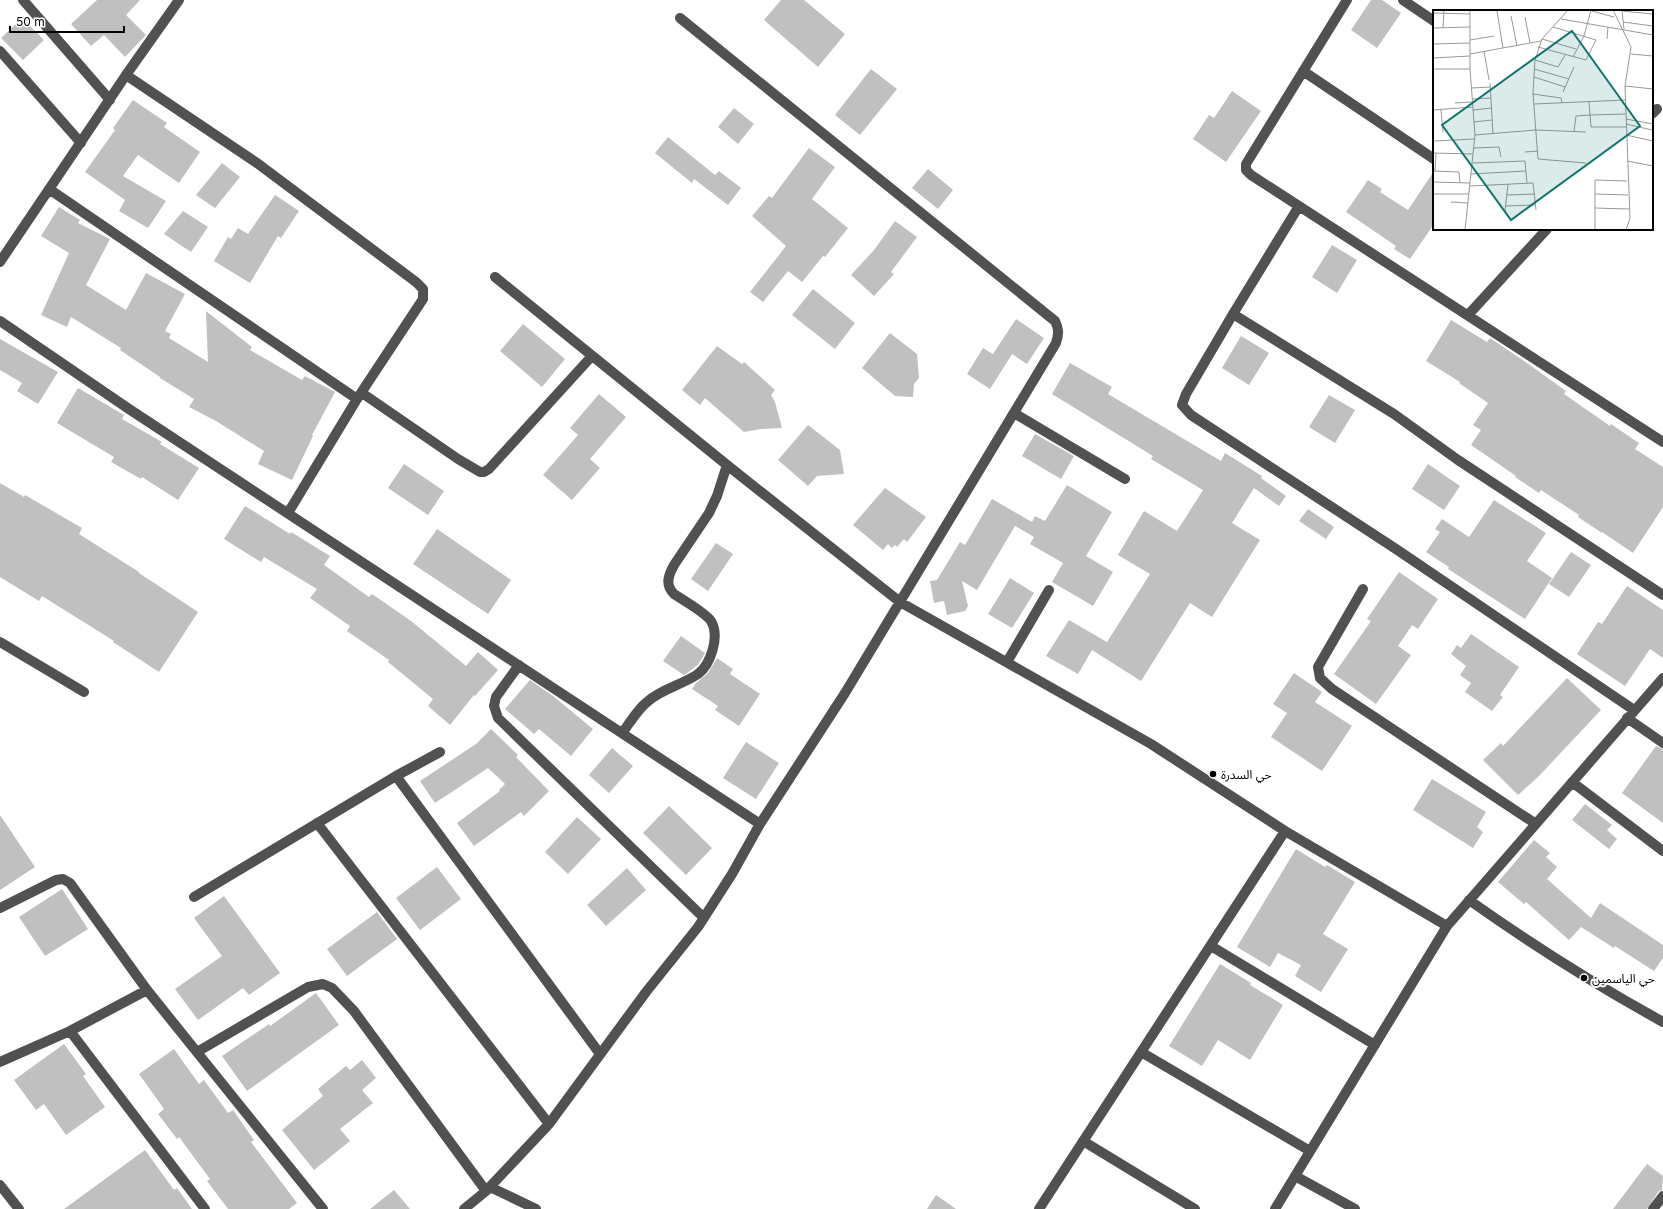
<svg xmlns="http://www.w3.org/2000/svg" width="1663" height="1209" viewBox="0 0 1663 1209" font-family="Inter,'Noto Sans Arabic',sans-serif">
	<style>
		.building { fill: #c0c0c0 }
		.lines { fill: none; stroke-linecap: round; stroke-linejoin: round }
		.minor { stroke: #515151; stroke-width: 10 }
		.poi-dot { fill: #000; stroke: #fff; stroke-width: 1.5 }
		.labels { text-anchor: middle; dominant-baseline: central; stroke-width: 4; stroke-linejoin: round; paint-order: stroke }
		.poi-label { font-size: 12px; fill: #000; stroke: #fff; text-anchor: start }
		.inset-road { fill: none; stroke: #999; stroke-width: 1 }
		.view { fill: #0f766e; fill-opacity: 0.15; stroke: #0f766e; stroke-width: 2 }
		.inset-edge { fill: none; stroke: #000; stroke-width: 2 }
	</style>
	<rect width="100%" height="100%" fill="#fff"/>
	<path class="building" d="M97,0h43l-14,15 20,20 -21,22 -21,-22 -13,11 -20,-22z
		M781,0h23l41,34 -27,33 -54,-47z
		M1371,0h11l19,13 -24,35 -26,-18z
		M22,18l22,22 -21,20 -22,-22z
		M871,69l26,20 -37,46 -25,-20z
		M1232,91l29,20 -35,51 -33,-23 16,-24 5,3z
		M133,100l34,23 -3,4 36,25 -21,31 -41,-28 -15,21 43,25 -18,27 -29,-17 6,-11 -40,-28 30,-42 -2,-2z
		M734,108l20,16 -16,20 -20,-17z
		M668,137l47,38 4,-4 22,17 -13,17 -34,-26 -2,4 -37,-30z
		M809,148l26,19 -23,32 36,29 -23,29 -2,-1 -21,26 -14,-11 -25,31 -13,-10 36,-46 -34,-30 17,-20 3,2z
		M222,163l18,14 -25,31 -19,-13z
		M928,169l25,21 -15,19 -26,-21z
		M1434,171v53l-24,35 -16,-10 2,-3 -50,-34 22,-32 14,9 -2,3 28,18z
		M275,195l24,16 -18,27 -3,-2 -28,47 -36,-22 14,-24 3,2 7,-11 10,6z
		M59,207l21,13 -2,3 32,16 -24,46 40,25 20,-37 39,21 -20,37 6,3 -2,4 39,24 -2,-51 46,36 -2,3 52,30 3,-4 30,16 -23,43 1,1 -21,44 -34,-16 6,-13 -48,-30 -27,-14 5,-8 -34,-21v-1l-40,-27 1,-2 -50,-31 -4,10 -26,-12 28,-62 -28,-17z
		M183,211l25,16 -17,25 -27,-18z
		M895,221l22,16 -26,35 3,2 -20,22 -23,-21 23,-25z
		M1332,245l25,15 -20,33 -25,-16z
		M813,289l42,34 -20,26 -43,-34z
		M1016,319l28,19 -17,26 -15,-10 -22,35 -23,-15 16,-26 10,6z
		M1451,320l36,22 3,-4 37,25 39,28 -2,3 46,32 1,-2 28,19 -4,6 28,18v40l-30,46 -31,-21v1l-24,-16 1,-2 -38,-25 -2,3 -24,-16 1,-1 -45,-31 10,-15 -8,-5 15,-22 -29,-20 1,-1 -34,-21z
		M523,324l42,35 -23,28 -42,-36z
		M890,333l27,21 2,24 -5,6 -1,13 -18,-1 -33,-28z
		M1241,336l28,17 -20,32 -27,-17z
		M0,339l58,33 -20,32 -21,-13 5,-8 -22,-13z
		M717,346l25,18 2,-2 31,28 -4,5 4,7 7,26 -21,1 -17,3 -39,-34 -5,7 -18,-15z
		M1070,363l42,24 -4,7 113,67 4,-8 37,23 -1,2 25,18 -7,10 -25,-18 -22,35 28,17 -48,77 -22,-14 -49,78 -49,-31 -14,24 -32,-18 23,-36 38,22 43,-68 -32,-19 26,-44 33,20 26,-41 -52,-31 2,-3 -101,-62z
		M78,388l46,27 -2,4 40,23 -2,2 39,24 -21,32 -36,-23 -1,2 -30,-17 3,-5 -57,-34z
		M599,394l27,23 -36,42 10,9 -28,32 -29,-25 35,-40 -8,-7z
		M1329,395l26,15 -20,33 -26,-16z
		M808,425l32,25 4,24 -27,2 -9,10 -30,-26z
		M1035,434l39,22 -13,23 -39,-23z
		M404,464l40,27 -16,24 -40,-27z
		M1428,464l32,22 -16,24 -32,-21z
		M0,483l24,14 1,-2 57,33 -3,6 60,38v1l59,39 -39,60 -46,-30 1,-1 -72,-45 -3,5 -39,-24z
		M1067,485l45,27 -26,44 27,16 -20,34 -41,-24 11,-19 -33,-19 4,-7 -19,-11 -38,64 -15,-9 6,25 -3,5 -18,4 -3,-14 -10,2 -4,-22 7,-1 23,-38 5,3 27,-46 40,23 3,-6 10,5z
		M885,488l41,29 -19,25 -3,-3 -7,8 -2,-2 -3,3 -4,-4 -5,6 -30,-25z
		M1494,500l52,33 -19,28 25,17 -27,41 -77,-50 1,-2 -23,-15 14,-20 -5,-3 7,-10 27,18z
		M245,506l45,28 1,-2 39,24 -6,9 45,32 3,-3 39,27 55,45 12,-14 20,18 -23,26 -1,-1 -24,30 -22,-19 5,-7 -45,-37 1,-2 -42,-29 3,-5 -40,-28 7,-9 -53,-32 -3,5 -37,-23z
		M1308,509l26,18 -8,12 -27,-18z
		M437,529l74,51 -23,34 -75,-50z
		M716,543l17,11 -25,37 -17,-12z
		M1571,552l20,13 -22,32 -20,-13z
		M1399,572l39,27 -20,30 -6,-4 -14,21 13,9 -35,49 -42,-30 37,-53 -4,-2z
		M1010,578l24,15 -22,35 -24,-14z
		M1627,586l36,24v48l-13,-9 -25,37 -48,-32 21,-32 4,2z
		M1471,634l48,33 -19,28 3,2 -11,14 -27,-19 6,-9 -11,-8 6,-9 -15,-12 6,-9 4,3z
		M681,636l24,17 -7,12 -14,10 -21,-14z
		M717,658l16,11 -3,5 30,20 -21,32 -24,-16 3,-4 -26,-17 4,-6 12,-10z
		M1294,673l28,19 -7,10 37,24 -30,45 -51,-34 16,-24 -14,-9z
		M1567,678l34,32 -62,66 -21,19 -35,-35 18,-17 2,3z
		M530,680l23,16 40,33 -22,27 -32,-27 -5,5 -29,-25z
		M491,729l27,26 -2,2 33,34 -25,25 -3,-4 -47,34 -17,-23 43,-32 -1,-1 6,-6 -17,-16 -53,35 -15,-22 56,-37z
		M746,742l33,21 -23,36 -33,-21z
		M1656,746l7,3v74l-41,-30z
		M612,748l21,18 -24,27 -20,-18z
		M1432,779l54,33 -9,15 6,5 -10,16 -60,-38z
		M1585,804l27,21 -5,5 10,9 -8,10 -37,-29z
		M669,806l43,42 -26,27 -43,-42z
		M0,815l35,52 -35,23z
		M577,817l24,22 -33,35 -23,-22z
		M1534,840l16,13 -4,4 11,10 -10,12 44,39 9,-15 63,42v13l-9,13 -39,-25 -1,2 -33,-21 -12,13 -43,-38 -2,2 -26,-22z
		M1296,849l29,18 2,-2 28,17 -32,52 25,15 -27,43 -26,-16 6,-11 -23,-12 -8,14 -33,-20z
		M437,867l24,32 -41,31 -24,-32z
		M627,868l19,22 -40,36 -19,-21z
		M62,889l26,40 -43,27 -26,-39z
		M224,896l56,77 -31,22 -6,-7 -45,32 -23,-31 47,-33 -28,-38z
		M377,912l20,27 -50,37 -20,-27z
		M1220,964l31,19 -1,2 33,20 -33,55 -32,-20 -16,26 -33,-20z
		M316,993l23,32 -92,66 -25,-35 47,-32 1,2z
		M64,1044l22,30 -3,2 22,31 -39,28 -22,-31 -8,6 -22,-30z
		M174,1049l25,35 5,-4 24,33 5,-3 21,30 -3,2 46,61 -8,6h-61l-21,-28 3,-2 -31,-42 -2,2 -19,-25 6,-5 -25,-35z
		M362,1060l14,18 -14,12 11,13 -33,26 10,12 -36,29 -32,-40 41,-34 -5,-7 28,-23 4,4z
		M145,1150l29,40 3,-2 15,21h-128z
		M1647,1164l16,12 -1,14 -4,2 -11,17h-34z
		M394,1190l16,19h-40z
		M936,1195l20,14h-29z"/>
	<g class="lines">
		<path class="minor" d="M23,0l87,100
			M1347,0l-101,164v6l5,5 412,267
			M1403,0l31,21
			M0,51l81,92
			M1303,71l131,88
			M126,75l131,88 159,119 7,7v10l-66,100 -69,114
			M1652,114l5,-5
			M49,189l308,210
			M1299,206l-66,108 -47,80 -4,11 9,10 205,134 238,161
			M0,262l126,-187 53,-75
			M495,277l232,188 173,137 251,142 134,87 162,95
			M1233,314l161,100 64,46 205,135
			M1468,315l79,-86
			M0,321l129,88 631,415
			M362,393l96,66 22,13h4l5,-3 102,-112
			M1014,413l111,66
			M1363,589l-45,78 2,11 12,11 204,135
			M0,642l84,50
			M1007,662l42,-72
			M519,665l-23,32 -2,9 4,12 206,200
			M1627,718l36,25
			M622,733c8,-10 15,-23 25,-31 14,-13 35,-17 51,-28 13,-10 22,-38 13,-53 -4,-7 -29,-22 -37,-27 -9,-9 -6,-18 0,-29l35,-52 8,-17 10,-31
			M396,776l204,278
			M1572,782l91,69
			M317,823l232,301
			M194,897l202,-121 44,-24
			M1469,900c62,44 127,85 194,122
			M0,908l56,-28 7,-1 7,4 77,107 176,219
			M1211,946l164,99
			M70,1031l135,178
			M197,1052l111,-65 15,-3 9,4 22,23 132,180
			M1141,1052l169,99
			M0,1062l70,-31 77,-41
			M1083,1141l112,68
			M1295,1176l60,33
			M0,1185l19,24
			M490,1187l46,22
			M464,1209l22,-18 63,-67 97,-132 52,-65 34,-53 28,-50 85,-131 211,-350c3,-9 3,-14 -1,-22l-375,-303
			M1039,1209l246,-378
			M1275,1209l172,-283 216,-248
			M1653,1209l10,-13"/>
	</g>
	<g class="poi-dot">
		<circle cx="1213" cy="774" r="4"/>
		<circle cx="1584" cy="978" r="4"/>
	</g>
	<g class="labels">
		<g class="poi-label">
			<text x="1221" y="774">حي السدرة</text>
			<text x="1592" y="978">حي الياسمين</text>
		</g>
	</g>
	<g transform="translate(1433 10)">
		<rect width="220" height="220" fill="#fff"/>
		<path class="inset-road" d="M135,0l-26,29 -7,21 -2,33 5,66 48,4M155,0l26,7M180,0l18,37 -6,39 5,132 -4,12M64,1l6,37M189,1l31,3M189,1l2,18M0,3l37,1M78,6l6,30M92,7l5,26M128,9l92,16M190,12l30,4M0,18l37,-1M10,18l1,-18M109,29l34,10M174,29l1,-12M37,30l24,-4M0,34l37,-1M105,37l48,13 10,-20 -43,-13M51,41l5,29M37,44l71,-13M198,44l22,2M140,47l11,-21 7,-26M0,48l37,-2M102,50l23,7 7,-12M0,59h37M101,59l35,10M101,67l31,10M57,73l3,51M192,76l28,3M38,78l20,-1M130,82l11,-25M100,84l28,4 1,5M39,89l19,-1M156,92l2,25h35M22,93l17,-1M101,94l91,-4M0,100l40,-3M8,100l2,22M40,100l19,-2M157,105l36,-1M193,109l27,5M41,112l18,-2M193,114l26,6 1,-6M141,121l2,-15 14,-1M42,125l61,-5 50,2M193,125l27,6M1,131l41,-2M41,138l25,-1 2,10M92,142l13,-1M0,143l40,1M194,151l26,5M40,153l52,-2 2,22M0,161l26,1 1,11M2,161l1,-18M38,164l55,-3M0,172l37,1M37,176l63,-3 3,27M0,184h36M162,184l33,1M74,185l28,-1M18,192l17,1M72,196l30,-1M162,198l34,1M72,201l3,-27M32,220l10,-95 -5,-66v-59M162,220v-50l32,1"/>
		<path class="view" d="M139,21l68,95 -129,94 -69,-95z"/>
		<rect width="220" height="220" class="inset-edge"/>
	</g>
	<path d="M10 26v6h114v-6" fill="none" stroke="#000000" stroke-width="2"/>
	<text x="16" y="26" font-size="12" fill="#000000" stroke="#ffffff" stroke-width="3" paint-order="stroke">50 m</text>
</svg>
